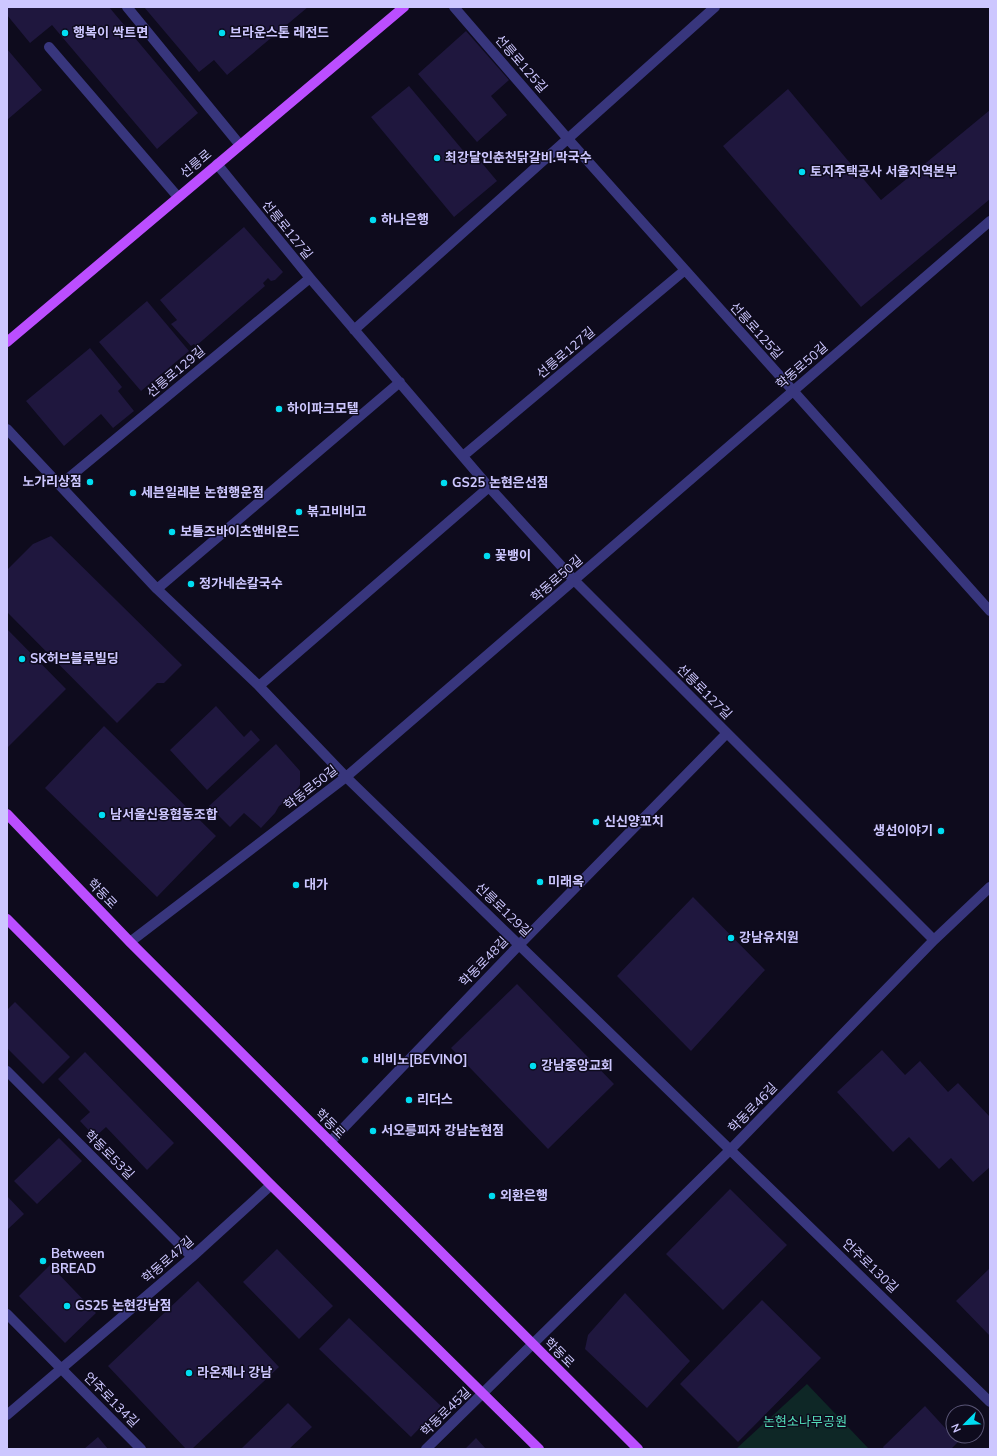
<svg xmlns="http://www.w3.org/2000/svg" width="997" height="1456" viewBox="0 0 997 1456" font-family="'Nunito Sans','Noto Sans KR',sans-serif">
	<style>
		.green { fill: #0e2726 }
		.building { fill: #1f173e }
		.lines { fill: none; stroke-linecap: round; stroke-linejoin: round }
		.minor { stroke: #38367d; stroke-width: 10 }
		.major { stroke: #bb4eff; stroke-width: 10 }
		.poi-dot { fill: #00ddf2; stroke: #0e0b1d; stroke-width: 1.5 }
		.labels { text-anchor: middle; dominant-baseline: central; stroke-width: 3; stroke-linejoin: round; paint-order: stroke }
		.poi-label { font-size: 13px; font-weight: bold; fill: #cdc7ff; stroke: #0e0b1d; text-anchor: start }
		.street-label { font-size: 13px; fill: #cdc7ff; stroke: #0e0b1d }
		.park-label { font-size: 13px; fill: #53dfba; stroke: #0e0b1d }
	</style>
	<rect width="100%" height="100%" fill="#0e0b1d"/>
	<path class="green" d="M807,1384l62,65h-133z"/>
	<path class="building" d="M7,7h102l89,106 -41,36 -105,-124 -22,18 -23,-28z
		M144,7h164l-81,68 -13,-15 -15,12z
		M466,31l43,49 -18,16 16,19 -30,27 -59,-68z
		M7,49l35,41 -35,30z
		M409,86l57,68 5,-4 26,31 -43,36 -83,-100z
		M788,89l93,111 109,-90v89l-129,108 -138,-161z
		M244,227l39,45 -8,8 -4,1 -3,-3 -5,5 2,3 -69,60 -2,-2 -3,2 -20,-22 6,-4 -17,-20z
		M147,301l42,50 -48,40 -42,-49z
		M90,348l32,39 -4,4 16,20 -21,17 -12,-14 -37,32 -38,-45z
		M51,536l131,129 -18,18h-7l-40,40 -110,-111v-42l26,-26z
		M7,629l59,60 -59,59z
		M216,706l28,31 7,-7 9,10 -53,50 -37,-40z
		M104,726l112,110 -59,61 -112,-109z
		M276,744l24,27v14l-8,12 -13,9 -4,7 -14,15 -17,-15 -14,14 -21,-21z
		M693,897l72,73 -74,81 -74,-75z
		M517,984l97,100 -66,65 -97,-101z
		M15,1002l55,55 -27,27 -36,-36v-38z
		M882,1050l23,25 15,-14 28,31 10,-9 32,34v50l-17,15 -22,-24 -12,11 -30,-32 -16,15 -56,-60z
		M85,1052l89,91 -27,27 -41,-43 -11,10 -15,-16 10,-9 -32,-33z
		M59,1138l23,23 -45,43 -23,-23z
		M730,1189l57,56 -64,65 -57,-56z
		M7,1196l17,18 -17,16z
		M277,1249l56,57 -34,33 -56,-57z
		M50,1265l46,48 -31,30 -46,-47z
		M990,1268v68l-34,-35z
		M198,1281l81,86 -87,82h-6l-78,-83z
		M625,1293l65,68 -43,47 -62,-59 3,-14z
		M762,1300l59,58 -83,84 -58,-58z
		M349,1318l92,88 -30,31 -92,-88z
		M288,1403l24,24 -23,22h-48z
		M925,1406l33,36 -7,7h-67l-1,-2z
		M98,1437l10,12h-24z
		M476,1438l10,11h-21z"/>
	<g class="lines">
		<path class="minor" d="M127,7l113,138
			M454,7l114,132 422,472
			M49,47l129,150
			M217,164l93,114 179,209 86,94 359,359
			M354,330l361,-323
			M7,429l150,160 102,97 87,91 644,625
			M463,456l222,-186
			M60,485l250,-207
			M157,589l243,-207
			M259,686l230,-199
			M130,942l216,-165 644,-556
			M7,1071l185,186
			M330,1142l190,-198 207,-211
			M7,1314l134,135
			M7,1415l185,-158 79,-72
			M426,1449l305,-300 203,-209 56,-53"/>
		<path class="major" d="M7,342l397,-335
			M7,814l123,128 508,507
			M7,919l264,266 268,264"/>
	</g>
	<g class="poi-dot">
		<circle cx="65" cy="33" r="4"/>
		<circle cx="222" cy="33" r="4"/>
		<circle cx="437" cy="158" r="4"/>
		<circle cx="802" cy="172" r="4"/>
		<circle cx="373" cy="220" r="4"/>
		<circle cx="279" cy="409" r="4"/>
		<circle cx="90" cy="482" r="4"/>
		<circle cx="444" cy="483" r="4"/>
		<circle cx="133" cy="493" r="4"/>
		<circle cx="299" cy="512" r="4"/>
		<circle cx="172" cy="532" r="4"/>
		<circle cx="487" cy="556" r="4"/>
		<circle cx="191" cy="584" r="4"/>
		<circle cx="22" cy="659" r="4"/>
		<circle cx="102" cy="815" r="4"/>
		<circle cx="596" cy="822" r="4"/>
		<circle cx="941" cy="831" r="4"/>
		<circle cx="540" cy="882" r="4"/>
		<circle cx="296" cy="885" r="4"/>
		<circle cx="731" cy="938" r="4"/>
		<circle cx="365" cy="1060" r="4"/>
		<circle cx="533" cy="1066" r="4"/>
		<circle cx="409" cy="1100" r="4"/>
		<circle cx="373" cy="1131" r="4"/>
		<circle cx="492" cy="1196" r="4"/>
		<circle cx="43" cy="1261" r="4"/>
		<circle cx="67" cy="1306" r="4"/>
		<circle cx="189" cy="1373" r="4"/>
	</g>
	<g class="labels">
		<g class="poi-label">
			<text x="73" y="33">행복이 싹트면</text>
			<text x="230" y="33">브라운스톤 레전드</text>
			<text x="445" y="158">최강달인춘천닭갈비.막국수</text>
			<text x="810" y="172">토지주택공사 서울지역본부</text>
			<text x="381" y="220">하나은행</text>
			<text x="287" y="409">하이파크모텔</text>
			<text x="82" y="482" text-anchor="end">노가리상점</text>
			<text x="452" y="483">GS25 논현은선점</text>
			<text x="141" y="493">세븐일레븐 논현행운점</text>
			<text x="307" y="512">볶고비비고</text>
			<text x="180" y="532">보틀즈바이츠앤비욘드</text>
			<text x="495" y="556">꽃뱅이</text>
			<text x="199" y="584">정가네손칼국수</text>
			<text x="30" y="659">SK허브블루빌딩</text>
			<text x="110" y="815">남서울신용협동조합</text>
			<text x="604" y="822">신신양꼬치</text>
			<text x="933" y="831" text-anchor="end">생선이야기</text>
			<text x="548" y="882">미래옥</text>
			<text x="304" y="885">대가</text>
			<text x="739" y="938">강남유치원</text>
			<text x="373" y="1060">비비노[BEVINO]</text>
			<text x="541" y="1066">강남중앙교회</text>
			<text x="417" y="1100">리더스</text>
			<text x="381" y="1131">서오릉피자 강남논현점</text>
			<text x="500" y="1196">외환은행</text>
			<text x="51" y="1254">Between<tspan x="51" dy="15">BREAD</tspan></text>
			<text x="75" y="1306">GS25 논현강남점</text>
			<text x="197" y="1373">라온제나 강남</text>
		</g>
		<g class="street-label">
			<text transform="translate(521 64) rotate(49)">선릉로125길</text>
			<text transform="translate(196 164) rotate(-40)">선릉로</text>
			<text transform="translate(287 230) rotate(51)">선릉로127길</text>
			<text transform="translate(756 331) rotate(48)">선릉로125길</text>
			<text transform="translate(566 353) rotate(-40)">선릉로127길</text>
			<text transform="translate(802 366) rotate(-41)">학동로50길</text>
			<text transform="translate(176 372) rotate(-40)">선릉로129길</text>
			<text transform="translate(557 579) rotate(-41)">학동로50길</text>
			<text transform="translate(704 692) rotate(45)">선릉로127길</text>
			<text transform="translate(311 788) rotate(-38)">학동로50길</text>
			<text transform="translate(102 894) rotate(46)">학동로</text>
			<text transform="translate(503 910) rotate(44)">선릉로129길</text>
			<text transform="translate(484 962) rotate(-46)">학동로48길</text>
			<text transform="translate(753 1108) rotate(-46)">학동로46길</text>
			<text transform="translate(330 1124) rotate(45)">학동로</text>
			<text transform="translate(109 1155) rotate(45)">학동로53길</text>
			<text transform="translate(168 1260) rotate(-41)">학동로47길</text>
			<text transform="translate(870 1266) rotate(44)">언주로130길</text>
			<text transform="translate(559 1353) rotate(45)">학동로</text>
			<text transform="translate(111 1400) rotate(45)">언주로134길</text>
			<text transform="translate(446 1412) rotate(-44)">학동로45길</text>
		</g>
		<g class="park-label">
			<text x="805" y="1422">논현소나무공원</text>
		</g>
	</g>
	<rect width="997" height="1456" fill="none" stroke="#cdc7ff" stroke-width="16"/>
	<g transform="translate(965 1424) rotate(246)"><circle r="19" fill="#0e0b1d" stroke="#5a5677"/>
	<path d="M0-3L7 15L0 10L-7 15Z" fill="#00ddf2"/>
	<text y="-6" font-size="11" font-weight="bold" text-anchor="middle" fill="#cdc7ff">N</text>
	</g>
</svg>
